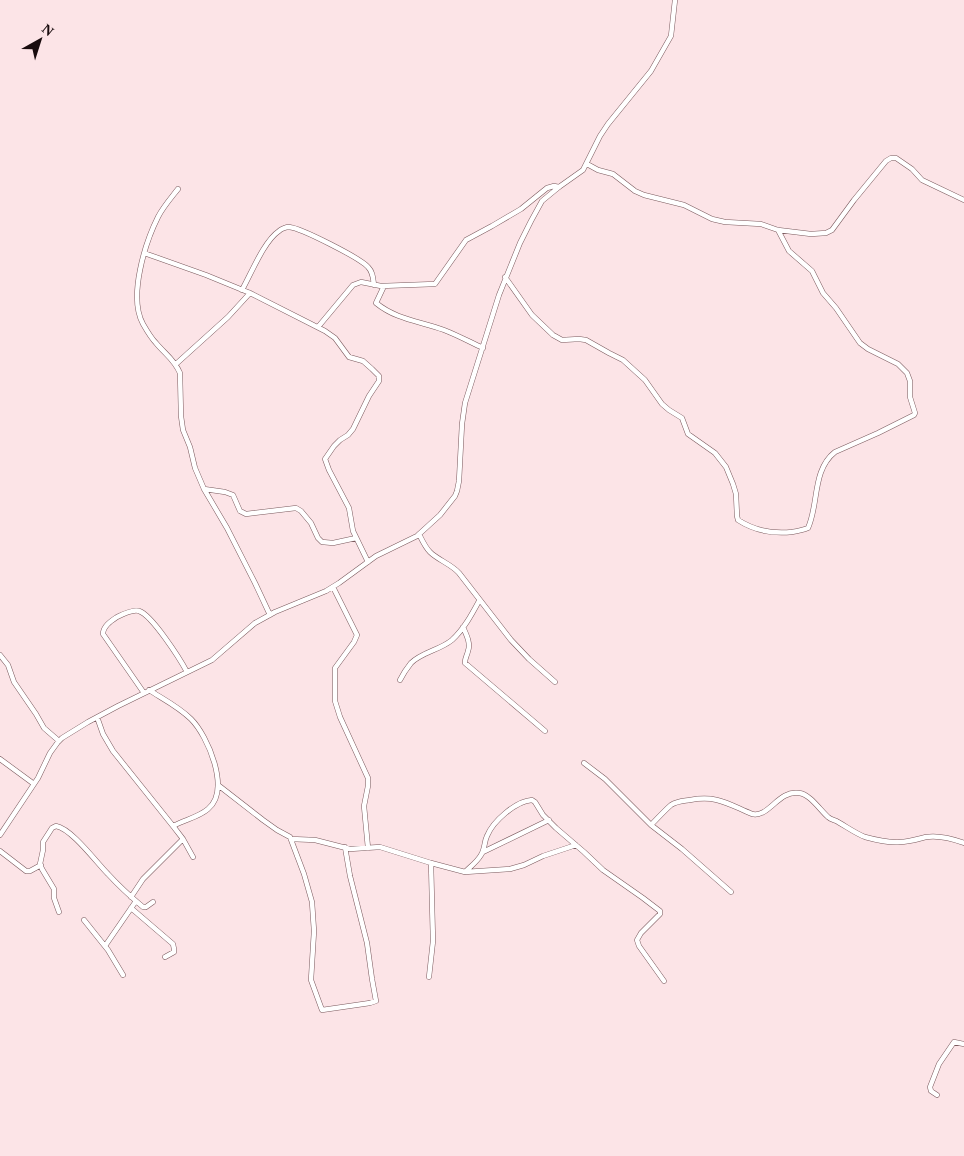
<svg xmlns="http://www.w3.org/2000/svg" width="964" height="1156" viewBox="0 0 964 1156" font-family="Georgia,serif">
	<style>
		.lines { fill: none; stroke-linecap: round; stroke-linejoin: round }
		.minor-casing { stroke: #7a595d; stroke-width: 5.5 }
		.minor { stroke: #fff; stroke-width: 4.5 }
	</style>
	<rect width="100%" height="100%" fill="#fce4e7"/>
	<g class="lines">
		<g class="minor-casing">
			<path id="minor" d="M587,164l11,6 15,4 22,17 9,4 40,10 28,14 13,3 36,2 17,6 33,4 15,-1 6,-3 22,-30 32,-39 5,-3h5l16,11 10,11 42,20
				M178,189c-7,9 -15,18 -20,28 -13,26 -30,80 -15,107 4,7 8,14 13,19 9,11 18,16 24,30l1,43 2,14 7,17 5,21 9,21 23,39 28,55 15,32
				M144,253l62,22 44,18 75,38 10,7 14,19 14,4 9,8 7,7v5l-10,15 -16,33 -5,6 -8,5 -6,6 -9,13 4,11 20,38 4,23 15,31
				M505,277l27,38 21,20 9,5 17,-1 7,1 23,13 14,7 22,20 17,24 7,6 13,8 6,16 27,19 11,14 7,17 3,10 1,22 1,4c17,11 35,14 54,12 6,-1 11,-2 16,-4 11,-24 4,-58 27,-76l43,-19 36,-18 1,-2 -5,-16v-16l-3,-8 -9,-9 -30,-15 -8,-6 -24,-35 -13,-15 -11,-22 -23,-20 -11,-21
				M384,286l-8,17c21,17 44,18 68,27 13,5 26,12 39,18
				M242,290c9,-16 22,-49 37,-59 2,-2 7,-4 10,-4 12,1 71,31 79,40 5,5 5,11 6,18
				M318,327l35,-42 8,-3 20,4 54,-2 31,-44 26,-14 29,-17 26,-21 7,-2 5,1
				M176,364l52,-47 22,-24
				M204,489l21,3 8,3 7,16 6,3 50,-6 5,3 10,12 7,15 4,4 11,1 23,-5
				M419,534c3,6 6,13 11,18 8,8 21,12 29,21l52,67 18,19 26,23
				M333,587l24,48 -3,7 -19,26v33l5,16 28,61v8l-4,20 4,42
				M463,627c3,7 8,16 5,24 -1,5 -3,6 -3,12l80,68
				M0,655l8,10 6,17 22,32 8,14 15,13
				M400,680c3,-6 7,-12 11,-17 11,-11 29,-13 41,-23 12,-11 20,-26 27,-39
				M149,690c14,9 30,17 42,29 17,17 40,71 17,90 -9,8 -24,11 -35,17
				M144,693l-41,-59c0,-8 8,-13 14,-17 6,-3 16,-8 22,-6 13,4 41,48 48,61
				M97,717l6,17 10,17 60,75 10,13 10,18
				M0,759l34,25
				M584,763l21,16 46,46 31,24 49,43
				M218,785l45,35 14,10 13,7 14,37 8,28 2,29 -3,49 11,30 48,-7 6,-2 -4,-22 -5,-36 -17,-67 -5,-29
				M651,825c7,-7 13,-14 20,-20 6,-4 13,-4 19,-5 27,-5 38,4 62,14 17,4 26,-24 47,-21 11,1 21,17 29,24 3,3 7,3 10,5 9,5 17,11 27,15 11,3 24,6 35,5 9,0 18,-3 26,-5 12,-2 27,2 38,6
				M0,835l38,-57 12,-25 8,-11 4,-4 26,-16 30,-16 94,-46 43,-37 20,-11 51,-21 13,-8 37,-27 41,-20 23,-21 15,-19 2,-5 2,-10 3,-57 3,-21 34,-108 21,-52 11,-22 11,-20 17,-14 24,-17 17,-34 8,-12 43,-53 20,-35 4,-36
				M291,839l24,1 35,9 30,-2 51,16 34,9 45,-3 14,-4 19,-9 33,-11
				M0,851l26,20h4l11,-6
				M483,852l66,-32
				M465,872c6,-6 12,-10 16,-17 4,-6 3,-13 6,-19 6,-15 29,-35 45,-36l3,2 8,13 13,13 28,24 19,18 40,28 17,13v3l-19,19 -4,7 2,6 25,35
				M131,897l12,-18 40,-40
				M131,908l42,36 1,5v3l-9,5
				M59,912l-5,-14v-9l-12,-20 -2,-5 3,-14v-8l9,-14 4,-2c16,3 40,36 52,48 11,12 23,23 35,33h3l7,-5
				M84,920l24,30 15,25
				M105,946l31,-45
				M429,977l4,-36 -2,-78
				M937,1095l-6,-4 -1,-4 9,-23 15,-22 10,2"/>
		</g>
		<use href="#minor" class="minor"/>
	</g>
	<g transform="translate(40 40) rotate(39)" stroke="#fce4e7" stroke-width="4" paint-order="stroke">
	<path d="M0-4L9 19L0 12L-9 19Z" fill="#190c0e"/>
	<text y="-8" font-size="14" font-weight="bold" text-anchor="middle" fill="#190c0e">N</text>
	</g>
</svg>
